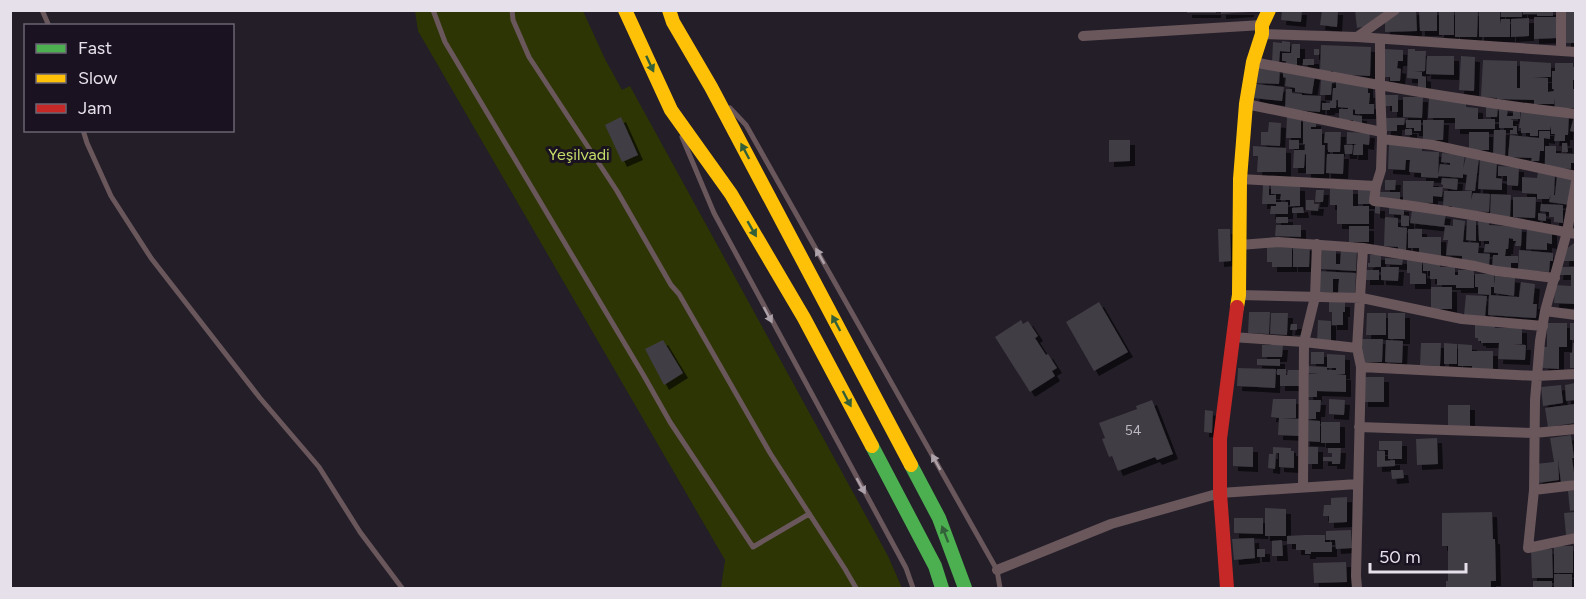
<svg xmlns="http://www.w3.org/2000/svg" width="1586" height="599" viewBox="0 0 1586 599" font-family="Figtree,sans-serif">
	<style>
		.green { fill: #2d3505 }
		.building { fill: #403c44; filter: url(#shadow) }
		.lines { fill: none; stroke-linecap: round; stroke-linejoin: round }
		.lane { stroke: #69575b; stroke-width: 5 }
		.street { stroke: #69575b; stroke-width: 10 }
		.fast { stroke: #4caf50; stroke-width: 14 }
		.slow { stroke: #ffc107; stroke-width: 14 }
		.jam { stroke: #c62828; stroke-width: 14 }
		.oneway { fill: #336038 }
		.oneway2 { fill: #ada2aa }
		.labels { text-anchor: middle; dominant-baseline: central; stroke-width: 6; stroke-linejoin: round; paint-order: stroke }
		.number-label { font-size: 14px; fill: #bcb7c0 }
		.park-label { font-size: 16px; fill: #c4dd68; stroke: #1a1221 }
	</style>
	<defs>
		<filter id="shadow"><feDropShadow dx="5" dy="5" stdDeviation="0" flood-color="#0009"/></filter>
	</defs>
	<rect width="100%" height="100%" fill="#231e28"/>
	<path class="green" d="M415,11h168l22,48 17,31 8,-4 258,470 14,32h-181l4,-28 -307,-529z"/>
	<path class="building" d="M1187,10h29v3h-29z
		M1221,10h28v2l-28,2z
		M1282,10h20l-1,12 -20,-2z
		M1322,10h16l-1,17 -17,-2z
		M1355,10h31l-18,16 -11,2z
		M1403,10h13l1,21 -32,1v-13z
		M1419,10h18v21h-17z
		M1439,10h15v25h-15z
		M1501,10h21v7h-21z
		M1523,10h30v6h-16v-2h-14z
		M1566,10h9v33h-9z
		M1455,11h23l-1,26h-22z
		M1479,12h21v12l1,-5h9v18h-31z
		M1534,17h23v21l-23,1z
		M1529,18v18l-18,1v-18z
		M1282,41l8,1v10l-10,-1 -1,12h-7l1,-21 9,1z
		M1292,44h8v14h-3v9l-11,-1v-5h-4v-8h9z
		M1321,45l50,2 -1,29 -37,-2v-3h-13z
		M1314,49h5v6h-5z
		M1385,49l18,1v11h-5l-1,7 4,1 -1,12h-10v-4h-6z
		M1408,49h7v2h11l-1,20 -11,1h8v4l4,1v11h-8v-9l-11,-1z
		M1427,56h27v19l-28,-1z
		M1461,56l14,1 -1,34 -15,-1z
		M1303,59h11v6h-11z
		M1483,60l34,1v27h3v-27l31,2v14h-18l15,1v14l6,-1v-2h-2v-18h3v-8h18v4h2v13h-2v9h2v19h-20l-1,-10v6h-20v-4l-37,-1v-1l-16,-1z
		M1258,67l22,2 -1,15 -22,-1z
		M1283,69l32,6 -3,19 -17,-2v-4l-10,-2 1,-8 -3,-1z
		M1321,78l13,1v4h-2l-1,12h-11z
		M1336,81l32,3v9h2l-1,11h5v10h-19v-4l-2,-1v6l9,1v9h-9v-5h-14v-11h9v-1l-10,-1v-7h-2v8h-6v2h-8v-7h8v-2h2l1,-13h3z
		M1256,84l28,3 -2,14 -28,-3z
		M1286,89h6v4l10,1v1l19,1 -1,16 -35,-3z
		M1385,95h13v17h-6v-6h-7z
		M1403,97h20l-1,21 -19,-1z
		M1429,98l37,5v4l12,1v11h17v10h-40v-11h15h-42z
		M1486,106h12l-1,11h-11z
		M1499,107l9,1 -1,8h6v-5h7v8h-10l3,1v8h-14z
		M1521,112l48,2 -1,21h-3v6h-11l1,-7h-4v-8l-1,4h-12v6h-8v-3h-9v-5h-2z
		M1575,113v19l-5,-1z
		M621,117l17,38 -16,7 -17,-37z
		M1287,117h14v21h-15z
		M1386,118h19l-1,7h-7v6h-11z
		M1406,120h15v11h-7v-3h-8z
		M1423,120h21l-1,20h-20z
		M1303,121h13v6h-5v2h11v16h3l-1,29h-18v-20h-1l-1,14h-11l1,-18h11v-6h-2z
		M1269,122l12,1 -1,23 -19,-1v-13h7z
		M1513,126h4v8h-7v-4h3z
		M1405,129h7v6h-7z
		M1494,130h12l-1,27h-12z
		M1539,131h11v8l-6,-1v13h-4l-1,10h-8l1,-3 -24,-1 2,-22 29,3z
		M1325,132h16l-1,20h-12v-9h-4z
		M1347,132l23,1 -1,12 -6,-1v11h-10l1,-10 3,-1h-10z
		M1469,132h20v18h-20z
		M1109,140h21v21l-21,1z
		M1289,140h10v9h-10z
		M1389,143l33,5v3l17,1 -1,26 -17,-1v-4l-12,-1 1,-12h-4l-1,10 -17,-1z
		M1562,143h5l1,9h-6z
		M1344,145h9l-1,9h-7z
		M1253,146l33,2v24h-29l1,-16h-5z
		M1545,146h11v7l19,1v9h-4v6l-26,-2z
		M1442,153l23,2 -2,14 3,-13 13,2 -4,33 -10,-1 2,-15 -4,-1v4l-25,-2 2,-12 10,1v-2l-9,-1z
		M1327,154h17l-1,20 -17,-1z
		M1480,160l17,1 -1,17 6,1v11l-24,-1z
		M1498,166l21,1 -1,19 -11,-1v-9h-9z
		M1538,172l17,1 -1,22h1l2,-20 16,2 -3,28 -21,-3 2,-8 -2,5h-12v-5l-15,-1v-16l15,1z
		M1442,178l16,1 -1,11 -14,-2v-3l-2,-1z
		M1385,180h11l-1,10h-10z
		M1403,181h31l-1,6h10l-1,10 -9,-1v7l-30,-1z
		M1263,184h6v11h7v9h-14z
		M1271,185l29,1v20h-10v-6h-10l1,-6h-10z
		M1330,189h23v17h16v18h-32v-19h-7z
		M1358,189h13l-1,15h-12z
		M1316,190h8l-1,12h-8z
		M1444,191h28l-1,9 2,-7 17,1 -1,18 -38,-2 1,-4h-9z
		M1378,192h22v8h-22z
		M1491,194l20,1 -1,22 -20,-1z
		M1513,197h23l-1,21 -22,-1z
		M1306,200h8v4h5l-1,7 -12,-1z
		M1276,202h12v12h-18l1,-8h5z
		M1541,204l22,1v18l-9,-1v-5h-5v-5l-9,-1z
		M1375,206h5v8l-5,-1z
		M1303,207l1,6h-12v-5z
		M1389,207h15v8l-15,-1z
		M1412,210l34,4 -2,11 9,1v-7l12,2 -2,21 16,1 -1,10 12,1 -1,11 -27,-4v-5l-16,-1 2,-15h-5l2,-13 -35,-4z
		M1538,213l8,1v7l-8,-1z
		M1401,215l8,1v10h-8z
		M1276,217h12v6h-12z
		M1385,217l13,1v9l9,1 -1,22h-8v-3l-14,-1z
		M1478,219l11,1v5l33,2 -1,19h-6l1,-5h-3v-2l-4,-1 -1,11h-2l-1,7h13v7h-7v6l-19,-1 1,-13h5v-2l-14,-1 1,-8h4v-3h-10z
		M1467,220h9v21l-10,-1z
		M1276,225h25v12l-26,-1z
		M1349,226h20v16h-20z
		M1218,229h12l1,32 -12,1z
		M1408,229h14v8h19v19h-22v-8h-11z
		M1527,229l25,1v14l-5,-1v7l-21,-1z
		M1574,243h1v18h-11l1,-11z
		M1267,245h25v22h-20v-5h-5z
		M1293,246h17l-1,21h-16z
		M1322,248l14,1v15h4l1,-14h16l-1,21 -35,-2z
		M1519,250l34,3v8h-3l-1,11 -31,-2z
		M1370,255h11v12h-13v-4h2z
		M1385,258l18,1 -1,6 -17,-1z
		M1407,259l15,1v13l4,1v10h-16v-11h-3z
		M1423,263l17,1v3h15v8h3v-5h16v18h-18v-3h-19v-6h-7v-8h-7z
		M1381,267h18l-1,14 -17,-1z
		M1559,267h16v37l-21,-1 1,-18 16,1v-11h-13z
		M1365,270h14v10h-14z
		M1317,271l39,2 -1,20h-17l1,-14h-6v13h-16z
		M1475,274h19v12l1,-10 20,2 -1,18 -20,-3v-6h-3v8l-13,-1v-7h-3z
		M1521,282l14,2 -2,20h4l-1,14 -48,-3 1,-20 30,2z
		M1431,287h21v22h-21z
		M1466,295l21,1 -2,21 -21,-2z
		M1099,302l29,50 -34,19 -28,-49z
		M1329,302h16v10h-2v13h-11v-13h-3z
		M1249,312h21l-1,22 -21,-1z
		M1271,313h17l-1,22 -17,-1z
		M1367,313h19v22h-20z
		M1388,313h17v26h-17z
		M1021,320l2,4 5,-3 10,15 -3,2 11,17 2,-1 9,14 -5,3 3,5 -25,16 -35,-55z
		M1318,320l13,1v21h-14z
		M1547,323h20v24h-8v22l-16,-1v-21h4z
		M1570,323h5v17h-5z
		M1291,324h6v6h-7z
		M1475,325h20v3h27v16h-9l13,1 -1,15 -27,-1 1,-16h-18v-2h-3v-3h-3z
		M1362,339h21l-1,23h-21z
		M663,340l20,33 -19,12 -19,-36z
		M1386,340l17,1 -1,22 -17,-1z
		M1421,343h20l-1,23 -20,-1z
		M1444,343l13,1v20h-13z
		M1573,343h2v25h-5v-15h2z
		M1458,344l14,1v6h21v19l-21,-1v-3h-14z
		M1262,345h21l-1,12h-20z
		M1311,352h13v12h-13z
		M1327,354l18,1v19l-9,1h10v17l-29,-1v6h-9l1,-23h10l-12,-1 1,-7 19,1v3h9v-2h-9z
		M1257,359h23v7l-23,-1z
		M1238,368l38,1 -1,19 -38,-2z
		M1277,369h9v6h1l1,-5h12v16h-20v-11h-3z
		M1363,377h21v25h-21z
		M1575,383v17l-9,1 -1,-16z
		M1561,385l2,18 -20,3 -2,-19z
		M1273,399h23v19h-15l20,1 -1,17 -22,-1 1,-17 -8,-1z
		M1329,399l16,1 -1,15 -15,-1z
		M1152,400l21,54 -16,6 -2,-3 -37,14 -6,-15 -3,1 -7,-18 3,-1 -6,-15 38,-14 -1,-3z
		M1307,400h14l-1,12h-4v7h-10z
		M1575,404v19l-27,4 -3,-19z
		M1448,405h22v23h-22z
		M1205,410l8,1 -1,22 -8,-1z
		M1305,420l15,1v21l-15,-1z
		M1321,422h19v21h-19z
		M1571,435l3,23h-2l3,22 -14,3 -3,-24 1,21 -21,3 -2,-19 18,-2 -4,-24z
		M1437,438l1,26 -21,1 -1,-26z
		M1379,441h23v18h-14v-9h-9z
		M1233,447h20v20l-20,-1z
		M1273,447l18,1v3h3v17l-15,-1v-14h-3l-1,16 -7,-1 1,-14h4z
		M1307,447h11v17h-11z
		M1328,448h13l-1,16h-8v-3h-9v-4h9v-4h-4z
		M1377,451h8v10l10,-1v6l-18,1z
		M1391,470h12l1,8 -12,1z
		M1575,490v20l-5,1 -2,-20z
		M1347,497v25l-18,1v-7h-6l1,-11h7v-7z
		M1265,508l21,1v27h-21z
		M1492,512l1,27h2l1,42h-5v7h-45v-7h2v-35h-6v-33z
		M1575,512v22l-9,1 -2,-22z
		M1234,518h29v16l-29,-1z
		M1351,530l1,18 -16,1 -1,-9h-9v-9z
		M1305,535h20v7h7v10h-21v2h-6v-4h-9v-6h-9v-8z
		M1254,538l1,20 -21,2 -2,-21z
		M1282,540l1,16h-11v-15z
		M1554,546h19v27h-19z
		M1257,549h8v8h-8z
		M1552,549l1,29h-21l-1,-28z
		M1346,562l1,20 -33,1 -1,-20z
		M1554,574h18v14h-18z
		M1533,581h19v7h-19z"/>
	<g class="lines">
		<path class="lane" d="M42,10l7,16
			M433,10l12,32 199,334 26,46 83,125 56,-33
			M512,10l1,10 16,37 88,134 54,94 8,9 91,159 75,116 11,19
			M730,108l16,17 251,445 3,18
			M83,130l4,13 24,53 40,62 109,140 59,69 41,65 42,56
			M682,137l32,76 192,355 7,20"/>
		<path class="street" d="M1561,10v40
			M1262,34l95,3 219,15
			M1083,36l179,-11
			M1357,37l38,-27
			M1380,39v46l2,54 -1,31 -5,16 -2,15c68,8 135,20 202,33
			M1253,62c107,20 214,40 323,52
			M1246,104l136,28
			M1382,139l51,6 143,31
			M1240,179l136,7
			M1576,182l-9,50 -22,79 -5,30 -5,59 -1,90 -6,58 48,-10
			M1240,245l38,-3 85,6 112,18 21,5 59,7
			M1239,295l123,3 100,21 81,7
			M1545,311l31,4
			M1232,337l72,5 53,6
			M1361,367l176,9 39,-2
			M1359,427l175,6 42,-4
			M1303,487l1,-145 11,-45 2,-53
			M1534,490l42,-5
			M997,570l114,-46 109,-31 138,-9
			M1357,588l-1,-12 5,-209 -4,-19 6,-100"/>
		<path class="fast" d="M872,446l63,120 7,22
			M911,465l28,53 26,70"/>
		<path class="slow" d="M625,10l46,100 60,84 73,124 68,128
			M669,10l4,12 38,65 200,378
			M1237,307l2,-12 1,-116 6,-75 7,-42 9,-28v-9l7,-15"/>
		<path class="jam" d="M1227,588l-7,-95v-54l17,-132"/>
	</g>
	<defs><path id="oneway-solid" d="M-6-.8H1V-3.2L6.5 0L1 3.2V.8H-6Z" transform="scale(1.5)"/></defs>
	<g class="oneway">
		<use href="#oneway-solid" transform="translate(650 64) rotate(65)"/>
		<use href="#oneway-solid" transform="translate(745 151) rotate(-118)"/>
		<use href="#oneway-solid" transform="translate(752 229) rotate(60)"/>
		<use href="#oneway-solid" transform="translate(836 323) rotate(-118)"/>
		<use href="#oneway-solid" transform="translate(847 399) rotate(62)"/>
		<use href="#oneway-solid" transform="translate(945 534) rotate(-111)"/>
	</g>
	<g class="oneway2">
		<use href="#oneway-solid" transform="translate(820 256) rotate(-119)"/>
		<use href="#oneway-solid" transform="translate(768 315) rotate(62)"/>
		<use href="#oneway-solid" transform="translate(936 462) rotate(-119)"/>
		<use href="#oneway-solid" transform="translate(861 486) rotate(61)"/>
	</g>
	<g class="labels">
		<g class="number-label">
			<text x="1133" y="430">54</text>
		</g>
		<g class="park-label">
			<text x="579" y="154">Yeşilvadi</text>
		</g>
	</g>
	<rect width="1586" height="599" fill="none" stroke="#e5e0ea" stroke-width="24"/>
	<rect x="24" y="24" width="210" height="108" fill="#1a1221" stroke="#6b6471" stroke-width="1.5"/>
	<rect x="36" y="44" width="30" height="9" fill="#4caf50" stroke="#6b6471" stroke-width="1.5"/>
	<text x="78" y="54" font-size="18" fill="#e5e0ea">Fast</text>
	<rect x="36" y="74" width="30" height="9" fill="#ffc107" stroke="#6b6471" stroke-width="1.5"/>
	<text x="78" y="84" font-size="18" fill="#e5e0ea">Slow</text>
	<rect x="36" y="104" width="30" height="9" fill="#c62828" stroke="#6b6471" stroke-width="1.5"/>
	<text x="78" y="114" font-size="18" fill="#e5e0ea">Jam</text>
	<path d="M1370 563v9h96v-9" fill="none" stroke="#e5e0ea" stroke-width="3"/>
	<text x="1379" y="563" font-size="18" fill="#e5e0ea" stroke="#1a1221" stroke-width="4.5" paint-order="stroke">50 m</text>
</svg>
